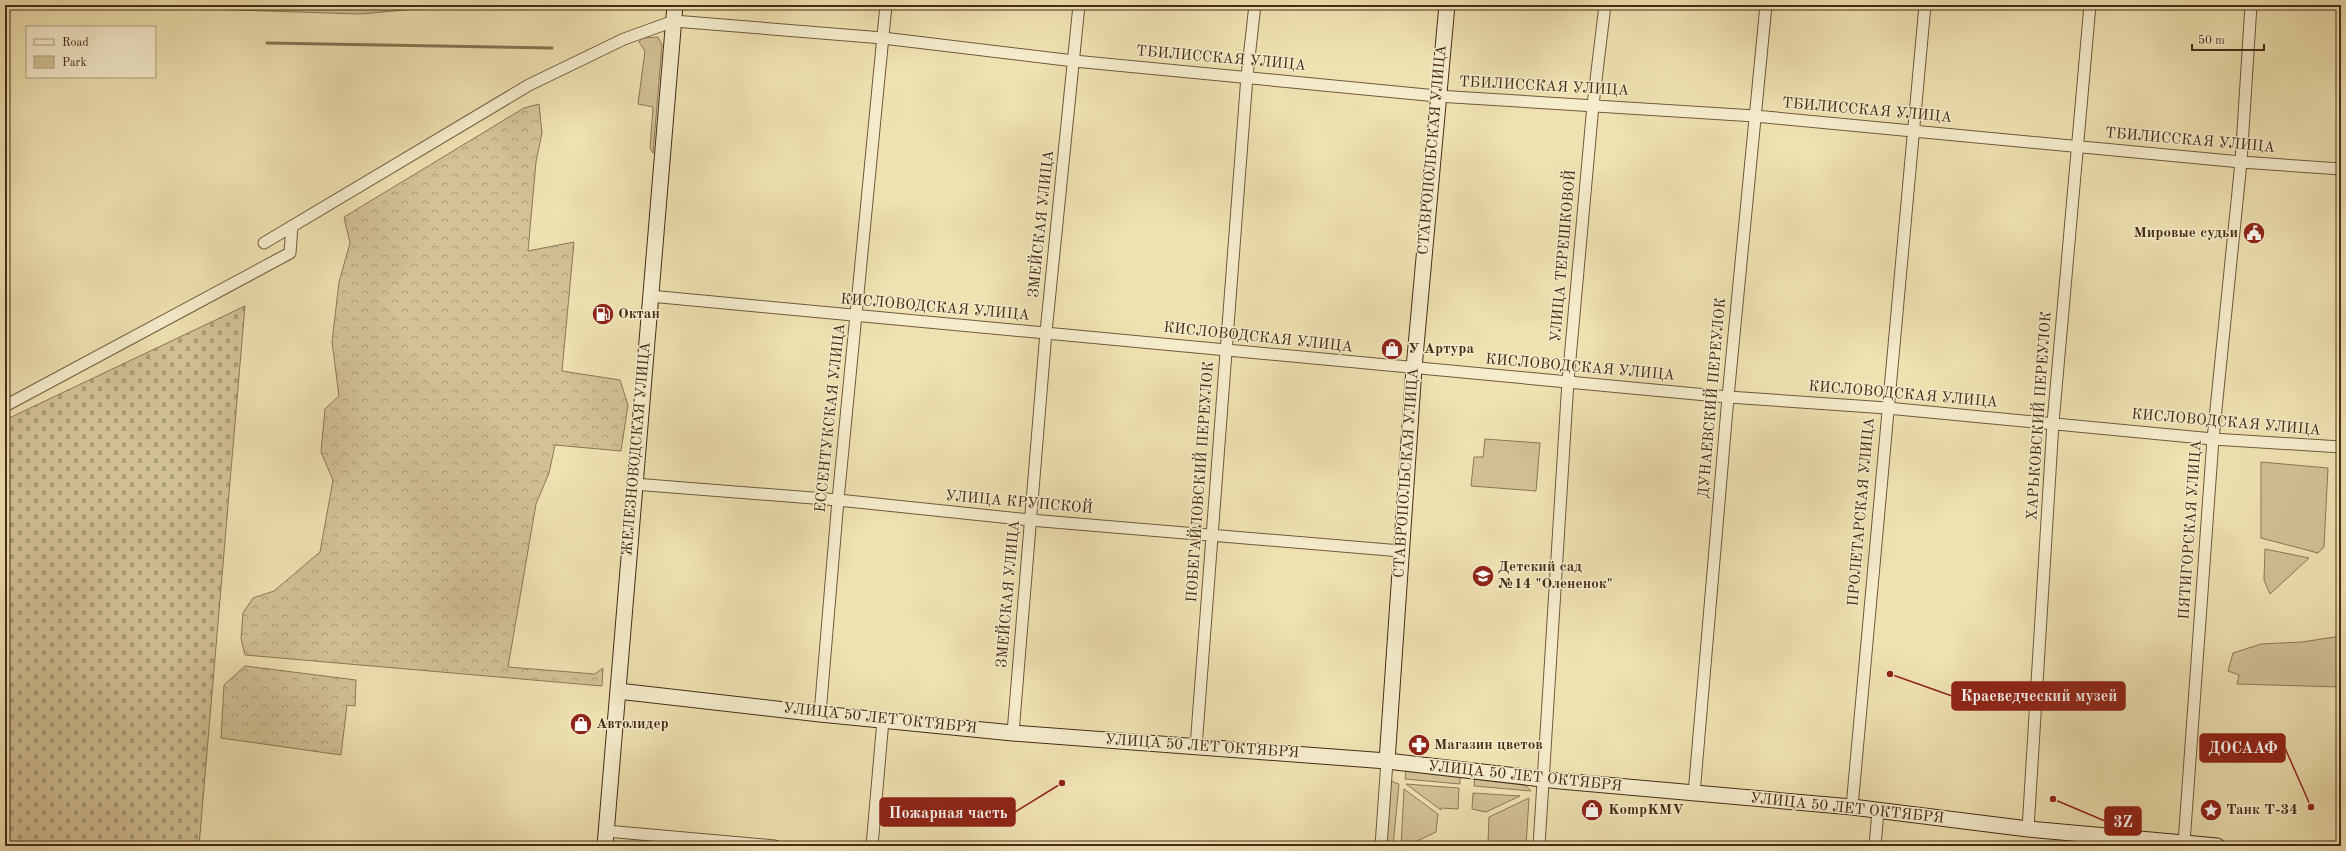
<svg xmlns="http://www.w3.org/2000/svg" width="2346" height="851" viewBox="0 0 2346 851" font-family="'Old Standard TT',serif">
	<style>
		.green { fill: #d2c296; stroke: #8c7756 }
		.forest { fill: url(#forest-crowns); stroke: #8c7756 }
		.cemetery { fill: url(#cemetery-stones); stroke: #8c7756 }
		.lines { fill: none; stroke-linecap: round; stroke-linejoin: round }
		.stream { stroke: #897353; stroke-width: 3 }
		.street-casing { stroke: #70593c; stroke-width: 13 }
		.secondary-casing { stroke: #462c16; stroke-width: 17 }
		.street { stroke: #f5eccc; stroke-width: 11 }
		.secondary { stroke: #f5eccc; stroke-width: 15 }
		.labels { text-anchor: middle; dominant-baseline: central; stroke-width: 3; stroke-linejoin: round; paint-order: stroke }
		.street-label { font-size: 15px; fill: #462c16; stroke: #f5eccc }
		.poi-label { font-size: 15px; font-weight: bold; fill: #462c16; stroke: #f5eccc; text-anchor: start }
		.leader { fill: none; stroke: #8f2418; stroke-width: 1.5 }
		.callout-dot { fill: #8f2418; stroke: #f5eccc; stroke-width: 1.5 }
		.callout { fill: #8f2418; stroke: #8f2418; stroke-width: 1.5 }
		.callout-label { font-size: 16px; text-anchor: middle; font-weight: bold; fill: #fff }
	</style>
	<defs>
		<pattern id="forest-crowns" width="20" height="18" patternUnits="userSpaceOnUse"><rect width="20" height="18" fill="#d2c296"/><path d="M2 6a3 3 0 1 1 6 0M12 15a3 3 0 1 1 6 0" fill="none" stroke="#ac9e79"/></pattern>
		<pattern id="cemetery-stones" width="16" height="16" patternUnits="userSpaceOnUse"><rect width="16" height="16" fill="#d2c296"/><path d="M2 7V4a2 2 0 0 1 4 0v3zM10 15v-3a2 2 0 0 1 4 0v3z" fill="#ac9e79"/></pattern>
	</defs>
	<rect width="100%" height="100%" fill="#efe1b0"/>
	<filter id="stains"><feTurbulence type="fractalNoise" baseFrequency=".005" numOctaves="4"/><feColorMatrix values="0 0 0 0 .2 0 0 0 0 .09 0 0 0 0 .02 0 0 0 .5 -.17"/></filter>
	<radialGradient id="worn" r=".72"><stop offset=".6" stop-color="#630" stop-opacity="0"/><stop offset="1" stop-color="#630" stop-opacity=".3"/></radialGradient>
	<path class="green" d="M78,5h343l-5,4 -56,5z
		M658,37l4,8 -9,108 -3,-5 3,-41 -15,-3 7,-53 -6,-9 3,-4z
		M1485,439l55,4 -4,48 -65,-5 3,-29h9z
		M2261,462l67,6 -4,79 -6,6 -57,-15z
		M2265,549l44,9 -39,36 -6,-14z
		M2341,636v51l-104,-3 2,-9 -11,-4 5,-18 28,-9 41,-2z
		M1406,771l54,4v9l-55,-5z
		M1475,776c18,2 44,0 56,15l-57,-5z
		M1391,781l8,3 -6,62h-7z
		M1406,784l53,4 -1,21 -17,-1v2z
		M1404,789l34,25 -2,18 -29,14h-6z
		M1473,793l47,3 -34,16 -14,-3z
		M1529,798l-3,48h-31l-7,-4 1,-25z"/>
	<path class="forest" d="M539,104l3,29 -6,29 -8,89 46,-9 -12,129 58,9 8,25 -7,46 -66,-6 -6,28 -13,31 -28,163 87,7 8,-6 -1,18 -357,-31 -4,-16 2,-26 10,-15 21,-7 46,-39 13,-72 -12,-28 4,-43 14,-13 -7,-54 7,-60 11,-39 -6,-26 180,-109z
		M245,666l111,14 -1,26 -8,-1 -6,50 -120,-17 3,-53z"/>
	<path class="cemetery" d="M245,306l-46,540h-194v-426z"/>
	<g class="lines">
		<path class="stream" d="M267,43l285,5"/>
		<g class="street-casing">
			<path id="street" d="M264,243l265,-158 95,-46 50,-18 209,17 191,23 363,35 318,20 486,46 100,7
				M650,296l1078,101 159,11 326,31 128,8
				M5,406l285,-153 2,-27
				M634,484l204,16 192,20 371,31
				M820,714l18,-214 48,-495
				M1013,733l33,-401 33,-327
				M1196,747l51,-671 8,-71
				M1694,794l34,-397 38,-392
				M1852,807l73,-802
				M2028,829l25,-406 37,-418
				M606,831l169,15
				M2184,843l29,-404 28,-277 10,-157
				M872,846l11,-126
				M1381,846l6,-85
				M1539,846l29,-465 25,-276 12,-100
				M1875,846l3,-35"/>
		</g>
		<g class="secondary-casing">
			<path id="secondary" d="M618,691l202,23 193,19 374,28 173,20 292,26 176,22 189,17
				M1387,761l27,-393 33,-363
				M605,846l70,-841"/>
		</g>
		<use href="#street" class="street"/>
		<use href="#secondary" class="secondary"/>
	</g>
	<defs>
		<g id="civic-disc" transform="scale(1.15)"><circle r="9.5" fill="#8f2418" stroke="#f5eccc"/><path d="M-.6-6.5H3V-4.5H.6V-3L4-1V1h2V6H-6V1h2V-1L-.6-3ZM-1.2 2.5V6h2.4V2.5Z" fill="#fff"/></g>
		<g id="fuel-disc" transform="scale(1.15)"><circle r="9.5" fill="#8f2418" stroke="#f5eccc"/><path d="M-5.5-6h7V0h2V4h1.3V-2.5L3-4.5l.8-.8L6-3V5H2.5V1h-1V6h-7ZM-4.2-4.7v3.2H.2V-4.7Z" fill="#fff"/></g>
		<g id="shop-disc" transform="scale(1.15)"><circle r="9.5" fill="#8f2418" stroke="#f5eccc"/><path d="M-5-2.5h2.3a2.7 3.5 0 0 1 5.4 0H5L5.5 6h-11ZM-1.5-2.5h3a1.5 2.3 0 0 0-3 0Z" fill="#fff"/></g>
		<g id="school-disc" transform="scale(1.15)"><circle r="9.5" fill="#8f2418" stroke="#f5eccc"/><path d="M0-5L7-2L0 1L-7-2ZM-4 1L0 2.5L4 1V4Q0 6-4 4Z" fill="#fff"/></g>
		<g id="pharmacy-disc" transform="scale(1.15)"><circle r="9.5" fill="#8f2418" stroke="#f5eccc"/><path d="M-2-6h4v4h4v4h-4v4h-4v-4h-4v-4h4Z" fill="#fff"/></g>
		<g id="sight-disc" transform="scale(1.15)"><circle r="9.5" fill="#8f2418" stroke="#f5eccc"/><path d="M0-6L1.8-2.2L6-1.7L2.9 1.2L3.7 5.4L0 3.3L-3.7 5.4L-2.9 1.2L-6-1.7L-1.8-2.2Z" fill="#fff"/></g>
	</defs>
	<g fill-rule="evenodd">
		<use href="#civic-disc" x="2254" y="233"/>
		<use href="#fuel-disc" x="603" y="314"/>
		<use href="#shop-disc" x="1392" y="349"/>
		<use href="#school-disc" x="1483" y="576"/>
		<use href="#shop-disc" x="581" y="724"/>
		<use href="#pharmacy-disc" x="1419" y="745"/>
		<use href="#shop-disc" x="1592" y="810"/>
		<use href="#sight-disc" x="2211" y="810"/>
	</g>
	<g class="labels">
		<g class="street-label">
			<text transform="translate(1221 59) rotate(5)">ТБИЛИССКАЯ УЛИЦА</text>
			<text transform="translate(1544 87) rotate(3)">ТБИЛИССКАЯ УЛИЦА</text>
			<text transform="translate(1867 111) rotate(5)">ТБИЛИССКАЯ УЛИЦА</text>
			<text transform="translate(2190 141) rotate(5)">ТБИЛИССКАЯ УЛИЦА</text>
			<text transform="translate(1433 150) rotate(-85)">СТАВРОПОЛЬСКАЯ УЛИЦА</text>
			<text transform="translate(1042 224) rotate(-84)">ЗМЕЙСКАЯ УЛИЦА</text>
			<text transform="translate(1564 256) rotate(-85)">УЛИЦА ТЕРЕШКОВОЙ</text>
			<text transform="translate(935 308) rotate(5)">КИСЛОВОДСКАЯ УЛИЦА</text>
			<text transform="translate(1258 338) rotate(6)">КИСЛОВОДСКАЯ УЛИЦА</text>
			<text transform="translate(1580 368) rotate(5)">КИСЛОВОДСКАЯ УЛИЦА</text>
			<text transform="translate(1903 395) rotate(5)">КИСЛОВОДСКАЯ УЛИЦА</text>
			<text transform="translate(1713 398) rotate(-85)">ДУНАЕВСКИЙ ПЕРЕУЛОК</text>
			<text transform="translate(2040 416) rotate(-86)">ХАРЬКОВСКИЙ ПЕРЕУЛОК</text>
			<text transform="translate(831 418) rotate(-84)">ЕССЕНТУКСКАЯ УЛИЦА</text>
			<text transform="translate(2226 423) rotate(5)">КИСЛОВОДСКАЯ УЛИЦА</text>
			<text transform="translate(637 449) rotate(-85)">ЖЕЛЕЗНОВОДСКАЯ УЛИЦА</text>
			<text transform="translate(1407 473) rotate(-86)">СТАВРОПОЛЬСКАЯ УЛИЦА</text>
			<text transform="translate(1201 482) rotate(-86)">ПОБЕГАЙЛОВСКИЙ ПЕРЕУЛОК</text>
			<text transform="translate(1019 503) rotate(5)">УЛИЦА КРУПСКОЙ</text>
			<text transform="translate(1862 512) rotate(-85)">ПРОЛЕТАРСКАЯ УЛИЦА</text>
			<text transform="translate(2191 530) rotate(-86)">ПЯТИГОРСКАЯ УЛИЦА</text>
			<text transform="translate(1009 594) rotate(-85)">ЗМЕЙСКАЯ УЛИЦА</text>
			<text transform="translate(880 719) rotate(6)">УЛИЦА 50 ЛЕТ ОКТЯБРЯ</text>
			<text transform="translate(1202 747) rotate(4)">УЛИЦА 50 ЛЕТ ОКТЯБРЯ</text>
			<text transform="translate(1525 777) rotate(6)">УЛИЦА 50 ЛЕТ ОКТЯБРЯ</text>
			<text transform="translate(1847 809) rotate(6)">УЛИЦА 50 ЛЕТ ОКТЯБРЯ</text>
		</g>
		<g class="poi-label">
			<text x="2238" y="233" text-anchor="end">Мировые судьи</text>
			<text x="618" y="314">Октан</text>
			<text x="1408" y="349">У Артура</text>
			<text x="1498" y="567">Детский сад<tspan x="1498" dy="17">№14 "Олененок"</tspan></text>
			<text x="596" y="724">Автолидер</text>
			<text x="1434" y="745">Магазин цветов</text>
			<text x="1608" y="810">KompKMV</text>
			<text x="2226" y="810">Танк Т-34</text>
		</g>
	</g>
	<path class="leader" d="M1890 674L1952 696M2311 807L2285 748M1062 783L1015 812M2053 799L2105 821"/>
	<g class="callout-dot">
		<circle cx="1890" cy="674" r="4"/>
		<circle cx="2311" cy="807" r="4"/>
		<circle cx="1062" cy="783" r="4"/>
		<circle cx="2053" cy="799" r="4"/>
	</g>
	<g class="callout">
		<rect x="1952" y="682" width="173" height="28" rx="4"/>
		<rect x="2200" y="734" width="85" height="28" rx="4"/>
		<rect x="880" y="798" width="135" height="28" rx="4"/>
		<rect x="2105" y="807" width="36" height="28" rx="4"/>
	</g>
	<g class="callout-label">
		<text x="2039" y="701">Краеведческий музей</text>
		<text x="2243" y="753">ДОСААФ</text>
		<text x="948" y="818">Пожарная часть</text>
		<text x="2123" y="827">3Z</text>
	</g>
	<rect width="2346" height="851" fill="none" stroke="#efe1b0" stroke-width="20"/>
	<rect x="6" y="6" width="2334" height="839" fill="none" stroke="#462c16" stroke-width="2"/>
	<rect x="10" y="10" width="2326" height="831" fill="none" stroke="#462c16"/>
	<rect x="26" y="26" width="130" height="52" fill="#f5eccc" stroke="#af9f83"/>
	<rect x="34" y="39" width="20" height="6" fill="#f5eccc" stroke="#af9f83"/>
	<text x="62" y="46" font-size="12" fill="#462c16">Road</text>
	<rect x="34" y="56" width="20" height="12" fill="#d2c296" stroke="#af9f83"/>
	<text x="62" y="66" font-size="12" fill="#462c16">Park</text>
	<path d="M2192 44v6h72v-6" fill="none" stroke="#462c16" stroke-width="2"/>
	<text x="2198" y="44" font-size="12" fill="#462c16" stroke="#f5eccc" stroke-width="3" paint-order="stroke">50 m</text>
	<rect width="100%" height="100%" filter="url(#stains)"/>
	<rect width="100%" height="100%" fill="url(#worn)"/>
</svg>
